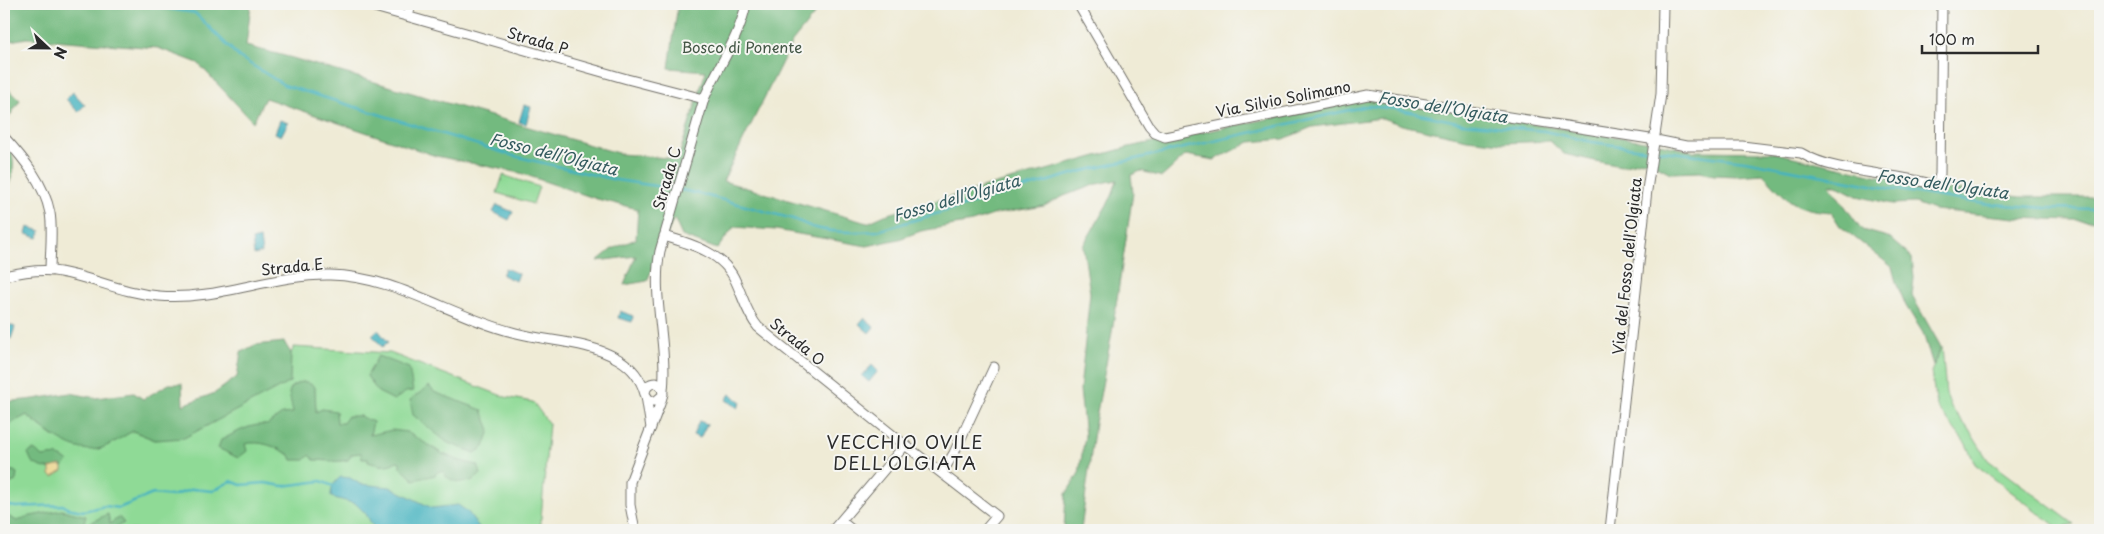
<svg xmlns="http://www.w3.org/2000/svg" width="2104" height="534" viewBox="0 0 2104 534" font-family="'Playpen Sans',sans-serif">
	<style>
		.green { fill: #8fda96; stroke: #5d8260 }
		.forest { fill: #73ba7f; stroke: #4f7255 }
		.sand { fill: #eeda9e; stroke: #8c8264 }
		.water { fill: #44b3c0; stroke: #386f76 }
		.lines { fill: none; stroke-linecap: round; stroke-linejoin: round }
		.stream { stroke: #44b3c0; stroke-width: 2.5 }
		.minor-casing { stroke: #706e67; stroke-width: 11 }
		.minor { stroke: #fff; stroke-width: 9 }
		.labels { text-anchor: middle; dominant-baseline: central; stroke-width: 4; stroke-linejoin: round; paint-order: stroke }
		.street-label { font-size: 15px; fill: #2b2b2b; stroke: #f6f6f2 }
		.park-label { font-size: 15px; fill: #445746; stroke: #f6f6f2 }
		.water-label { font-size: 16px; font-style: italic; fill: #345b5f; stroke: #f6f6f2 }
		.quarter-label { font-size: 18px; letter-spacing: 1px; fill: #2b2b2b; stroke: #f6f6f2 }
	</style>
	<rect width="100%" height="100%" fill="#f6f6f2"/>
	<filter id="ink" filterUnits="userSpaceOnUse"><feTurbulence type="fractalNoise" baseFrequency=".02" numOctaves="2"/><feDisplacementMap in="SourceGraphic" scale="10" xChannelSelector="R" yChannelSelector="G"/><feConvolveMatrix kernelMatrix="1 2 1 2 8 2 1 2 1" color-interpolation-filters="sRGB"/></filter>
	<filter id="wash" filterUnits="userSpaceOnUse"><feTurbulence type="fractalNoise" baseFrequency=".0096" numOctaves="4" result="noise"/><feDisplacementMap in="SourceGraphic" scale="20" xChannelSelector="R" yChannelSelector="G"/><feGaussianBlur stdDeviation="1.12" result="paint"/><feColorMatrix in="noise" values="0 0 0 0 0 0 0 0 0 0 0 0 0 0 0 0 0 1.4 0 .05"/><feComposite in="paint" operator="in"/></filter>
	<g filter="url(#wash)">
		<rect width="100%" height="100%" fill="#efebd6"/>
		<path class="green" d="M503,175l36,12 -6,17 -36,-11z
			M1942,346l4,48 6,15 15,18 21,33 86,64 -8,2 -5,4 -86,-66 -9,-20 -29,-37 -6,-35z
			M294,347l96,6 115,44 28,5 16,22 -9,106h-536v-111l23,-4 26,21 48,12 32,-17 22,9 82,-31 52,-27 2,-29z"/>
		<path class="forest" d="M4,4h247l-5,42 43,11 332,97 57,5 28,-88 -37,-3 9,-64h145l-31,38 -69,139 144,42 18,-8 244,-68 238,-48 284,43 41,9 79,1 167,37 48,2 33,6h81v24l-84,-3 -82,-8 -19,-7 -23,1 -35,-8 -18,-9 -10,-3 33,46 26,7 24,21 2,20 -2,18 29,51 -8,18 -10,-32 -17,-27 -10,-24 -4,-15 -52,-41 -9,-14c-39,-3 -42,-11 -68,-38l-27,2 -22,-1 -14,-3 -29,1 -26,-13 -24,6 -26,-5 -31,-7 -14,-13 -48,2 -35,-4 -65,-14 -20,-7 -70,9 -28,12 -34,3 -36,18 -28,-5 -24,22 -21,-6 -10,4 2,18 -21,139 -17,91 -14,107h-17l2,-36 13,-21 6,-37 -5,-46 10,-97 -7,-47 29,-50 5,-16 -20,4 -33,12 -20,10 -48,8 -24,8 -51,9 -22,8 -32,7 -91,-16 -42,-3 -17,22 -35,-13 -8,-18 -27,63 -23,4 12,-29 -39,5 15,-12 24,-10 2,-30 -41,-10 -77,-26 -84,-17 -171,-58 -12,24 -55,-59 -40,-15 -131,-10 -23,4z
			M6,87l14,13 -16,25v-36z
			M4,132c12,26 13,38 0,63z
			M284,342l7,11 -1,29 -106,56 -29,2 -22,-9c-10,5 -20,13 -31,17 -27,9 -55,-17 -75,-33l-23,12v-25l30,-3 36,-6 26,5 38,-5 9,6 26,-15h13l1,21 32,-12 22,-16 4,-25 14,-7z
			M378,356l31,12 4,23 -7,1 -12,8 -16,-8 -11,-16z
			M300,382h7l8,5 1,25 6,-3 14,2 1,12h6l5,-7h12l13,6 -3,13 22,-5 15,2 36,22 17,7 18,4 3,9c-11,11 -24,11 -37,1l1,-3 -6,-1 -4,4 -21,5 -14,-13v-5l-3,-1c-11,7 -19,4 -29,1v-3h-6l-1,-6 -9,1 -4,6c-13,3 -21,0 -34,0l-4,-5 -5,5h-13l-2,-5c-13,-8 -30,-15 -45,-11l2,7 -9,7 -20,-10 3,-8c15,-7 29,-17 46,-15l15,-11 11,-1 -4,-20 2,-6z
			M429,386l5,6 48,18 8,20 -6,17 -9,6 -27,-10 -35,-28 -3,-15z
			M34,450l9,7c10,-2 17,-3 25,5l-5,5 -3,-2c-9,6 -20,3 -28,-3l-4,-9z
			M4,470l10,1 3,2 -1,8 -12,5z
			M62,510l24,6 -3,10 25,-12 2,10 9,-7 5,6 -14,7h-106v-16l13,7 9,-4z"/>
		<path class="sand" d="M60,465l3,2v4l-10,6 -3,-2v-7z"/>
		<path class="water" d="M73,92l12,13 -7,7 -12,-13z
			M524,105l7,2 -5,17 -7,-2z
			M280,120l8,3 -7,13 -6,-3z
			M497,205l16,7 -4,8 -16,-8z
			M28,227l13,4 -3,7 -12,-4z
			M260,238l2,15 -8,2 -2,-15z
			M505,268l14,6 -3,7 -14,-6z
			M620,311l13,5 -1,6 -14,-4z
			M864,318l10,9 -5,6 -10,-9z
			M4,323l11,4 -4,12 -7,-3z
			M378,330l10,12 -6,5 -10,-12z
			M872,365l6,6 -9,11 -7,-6z
			M730,394l11,8 -3,6 -12,-8z
			M699,421l8,3 -7,14 -7,-3z
			M341,477l9,1 10,6 30,3 42,21 26,-3 10,7 13,18h-106l-9,-16 -10,-10 -25,-7c0,-9 2,-14 10,-20z"/>
		<g class="lines">
			<path class="stream" d="M138,4l57,9 44,44 45,28 230,71 102,24 60,9
				M1655,150l90,11 147,28 86,14 69,5 53,1
				M681,190c37,7 72,19 109,28 7,2 14,6 22,9 21,6 43,6 65,4l206,-60 284,-65 29,3 66,14 82,8 48,11 58,8
				M4,505l12,2 47,-2 4,3 16,3 22,-5 14,2 34,-14 19,2 21,-7 20,2 18,-10 10,4 24,-2 18,3 38,-5 12,5"/>
		</g>
	</g>
	<g filter="url(#ink)">
		<g class="lines">
			<g class="minor-casing">
				<path id="minor" d="M364,4l263,75 77,20
					M1078,4l71,122 6,7 10,4 203,-42 288,45 30,6h56l59,7c35,21 93,19 133,32l4,-2 2,-9 2,-170
					M408,16l3,-12
					M4,137c20,22 40,46 46,76 3,18 0,39 0,58
					M664,236c28,8 60,17 72,46 7,15 11,32 22,45l147,118 92,71 -12,14
					M4,276c17,-4 38,-8 56,-4 34,6 62,21 99,24 58,5 113,-22 171,-21 66,1 124,43 186,58 34,9 71,8 102,26 14,8 23,20 27,35
					M663,391c5,-47 -12,-95 -3,-140l44,-152c14,-33 35,-60 42,-95
					M646,396l5,32
					M942,473l12,-20 40,-86
					M841,521l11,9
					M635,530l-5,-25v-23l30,-78 3,-10 -1,-6 -6,-5c-7,0 -11,4 -11,11l5,7h6l6,-5
					M833,530l72,-85
					M1610,530l37,-340 14,-96 2,-90"/>
			</g>
			<use href="#minor" class="minor"/>
		</g>
	</g>
	<g class="labels">
		<g class="street-label">
			<text transform="translate(538 40) rotate(16)">Strada P</text>
			<text transform="translate(1283 98) rotate(-11)">Via Silvio Solimano</text>
			<text transform="translate(666 178) rotate(-74)">Strada C</text>
			<text transform="translate(292 266) rotate(-6)">Strada E</text>
			<text transform="translate(1626 266) rotate(-84)">Via del Fosso dell'Olgiata</text>
			<text transform="translate(798 341) rotate(39)">Strada O</text>
		</g>
		<g class="park-label">
			<text x="742" y="46">Bosco di Ponente</text>
		</g>
		<g class="water-label">
			<text transform="translate(1443 106) rotate(9)">Fosso dell’Olgiata</text>
			<text transform="translate(554 153) rotate(14)">Fosso dell’Olgiata</text>
			<text transform="translate(1943 183) rotate(8)">Fosso dell'Olgiata</text>
			<text transform="translate(956 197) rotate(-16)">Fosso dell’Olgiata</text>
		</g>
		<g class="quarter-label">
			<text x="905" y="441">VECCHIO OVILE<tspan x="905" dy="21">DELL'OLGIATA</tspan></text>
		</g>
	</g>
	<rect width="2104" height="534" fill="none" stroke="#f6f6f2" stroke-width="20"/>
	<g transform="translate(48 48) rotate(112)" stroke="#f6f6f2" stroke-width="4" paint-order="stroke">
	<path d="M0-4L9 19L0 12L-9 19Z" fill="#2b2b2b"/>
	<text y="-8" font-size="14" font-weight="bold" text-anchor="middle" fill="#2b2b2b">N</text>
	</g>
	<path d="M1922 45v8h116v-8" fill="none" stroke="#2b2b2b" stroke-width="2.5"/>
	<text x="1929" y="45" font-size="15" fill="#2b2b2b" stroke="#f6f6f2" stroke-width="4" paint-order="stroke">100 m</text>
</svg>
